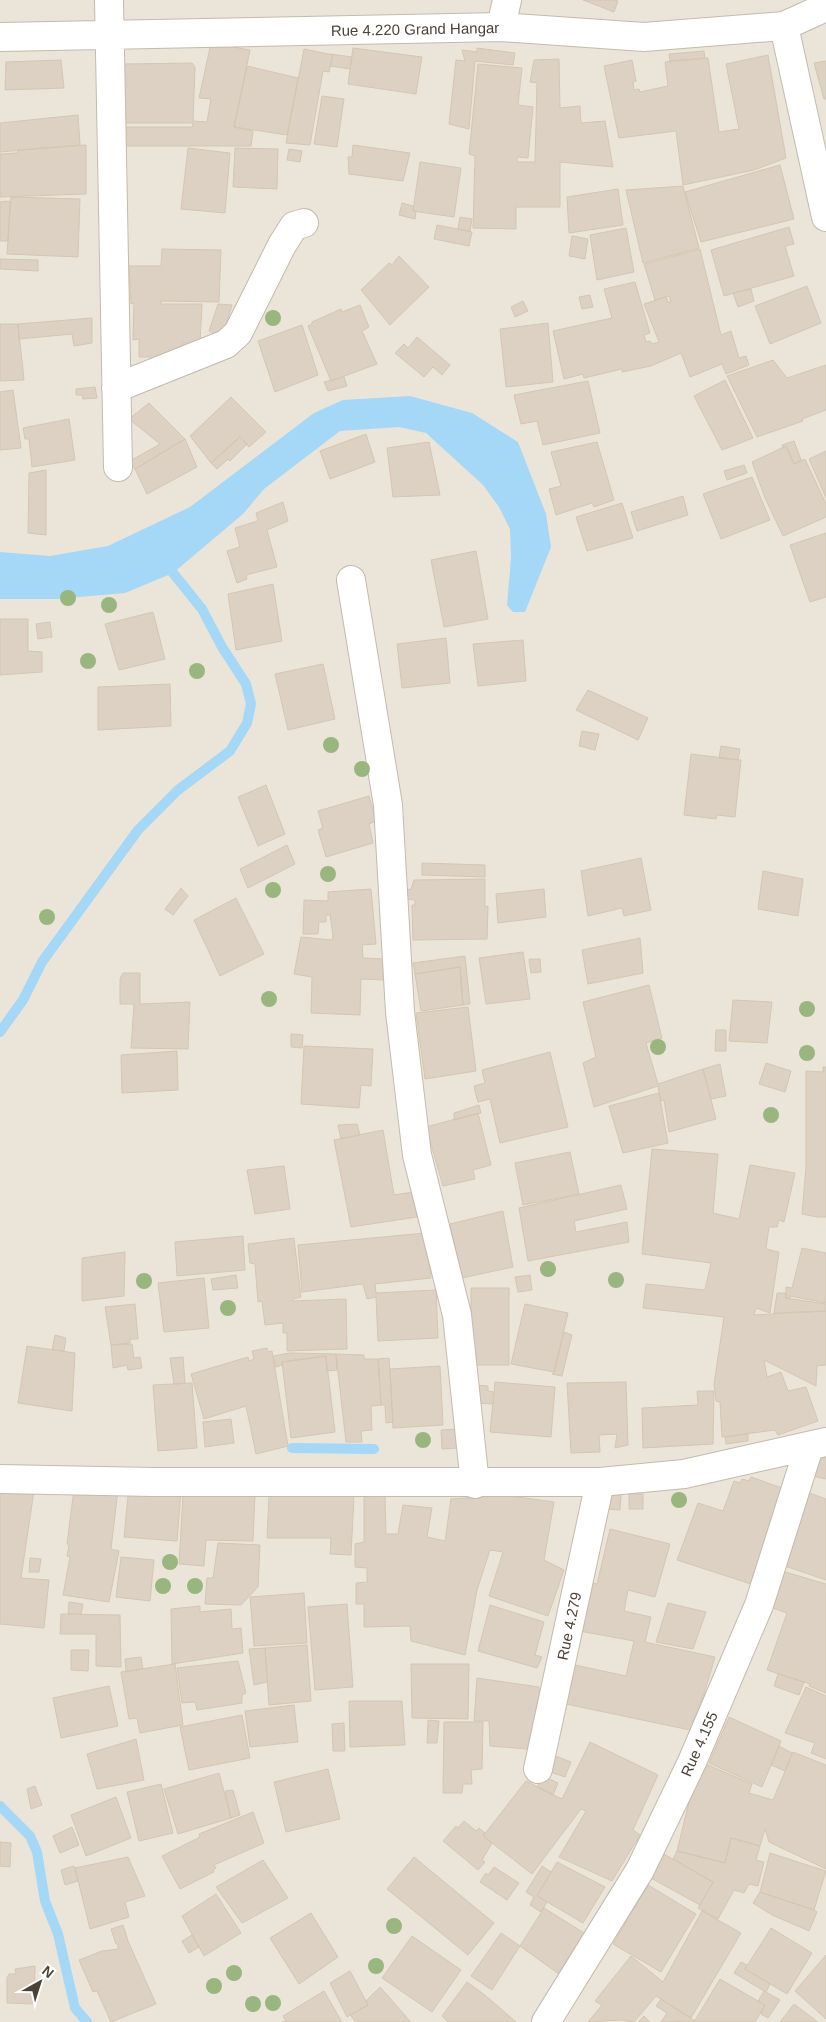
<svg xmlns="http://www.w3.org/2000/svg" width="826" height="2022" viewBox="0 0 826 2022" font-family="Helvetica,sans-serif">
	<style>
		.residential { fill: #ebe5d9 }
		.water { fill: #a5d7f6 }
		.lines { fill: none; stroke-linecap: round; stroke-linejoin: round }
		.stream { stroke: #a5d7f6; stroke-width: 10 }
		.building { fill: #dcd1c2; stroke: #d5c6b2 }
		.street-casing { stroke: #c3bbad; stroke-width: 30 }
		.street { stroke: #fff; stroke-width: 28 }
		.tree { fill: #98b67e }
		.labels { text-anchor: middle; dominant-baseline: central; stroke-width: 4; stroke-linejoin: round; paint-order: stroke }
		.street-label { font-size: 15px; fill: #4c4338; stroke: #fff }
	</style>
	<rect width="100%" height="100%" fill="#f6f3eb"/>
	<path class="residential" d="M0,0h826v2022h-826z"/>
	<path class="water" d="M410,396l62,17 46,29 28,72 5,33 -26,65h-12l-6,-7 4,-47 -1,-29 -11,-22 -16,-22 -57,-52 -27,-6 -59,4 -76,58 -21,25 -70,59 -48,20 -69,6h-56v-47l50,4 58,-10 82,-39 124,-94 29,-13z"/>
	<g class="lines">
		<path class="stream" d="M0,1032l23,-32 19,-38 96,-132 40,-40 52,-39 17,-28 4,-19 -5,-20 -24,-37 -20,-38 -37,-46
			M292,1448l82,1
			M0,1806l30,30 7,16 8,49 13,33 17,74 12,14"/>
	</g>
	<path class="building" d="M583,0h31l4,1 -4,11z
		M211,43l39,7 -16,77 19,4 -2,15h-128l1,-19h68l1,-4h-70l1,-59 68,-1 3,4 -2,54 14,1 4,-23 -12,-1z
		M353,48l69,9 -6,37 -68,-10z
		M477,48l38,5 -2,12 -38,-4 -6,68 -20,-5 7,-64 9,1 -3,-11 15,2z
		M304,49l29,6 -4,17 -6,-1 -13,74 -24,-2z
		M704,51l1,7 -35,3 -1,-7z
		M330,54l22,3 -2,12 -20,-3 3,-11z
		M768,55l18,103 -32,12 -71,15 -7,-54 -57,7 -15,-72 28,-6 4,21 -3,1 1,8 5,-1 1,3 28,-6 -3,-24 43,-4 11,74 20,-3 -13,-65z
		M559,59l1,49 20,-2 1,17 24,-2 8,46 -53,-5v45h-44v22l-43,-1 2,-72 -6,-2 9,-90 44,4 -4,37 15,2 -5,51 -11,-1v5h18l2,-79 -7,-1 4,-22z
		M61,60l3,28 -59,2 1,-28z
		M826,61v38h-2l-10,-36z
		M247,66l51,12 -11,57 -53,-8z
		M322,96l22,3 -7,48 -23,-3z
		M78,115l2,30 -80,7v-29z
		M86,145v49l-86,3v-43l17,-1 1,-3z
		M353,145l57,8 -7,28 -54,-7 -1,-17h4z
		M188,148l42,5 -5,60 -44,-4z
		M235,148l43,1 -1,40 -44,-2z
		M289,149l13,2 -2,11 -13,-2z
		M420,162l41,6 -7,49 -41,-6z
		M780,165l14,54 -93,23 -16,-50z
		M683,186l16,62 -56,15 -17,-73z
		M618,189l5,36 -54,8 -2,-36z
		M11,197l69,2 -2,58 -71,-3z
		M10,201l-2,40h-8v-39z
		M402,203l11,3v5l3,1 -1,7 -16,-4z
		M460,217l12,2 -2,12 -12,-2z
		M437,225l35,7 -3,14 -35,-7z
		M789,227l5,17 -9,2 9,30 -70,20 -13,-46z
		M626,228l8,44 -37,8 -7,-45z
		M572,236l16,3 -3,20 -16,-3z
		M162,249l59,1 -2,52 -58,-1v3h41l-2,40 -17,-1v10l-18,4h-26v-18l-6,1 1,-37 -3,1 -2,-38h32z
		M700,249l21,86 10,-4 8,27 7,-2 3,9 -23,9 -4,-10 -32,13 -9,-24 -30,13 -29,6v-3l-38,9 -1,-4 -19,5 -11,-48 59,-13 -8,-29 31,-7 15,51 -6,2 2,7 4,-1 2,3 7,-2 -15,-38 22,-7 2,5h3l-2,-6 -14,4 -11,-36z
		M399,256l30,31 -39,38 -29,-35 28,-27 3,2z
		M0,259l38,1v11l-38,-2z
		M807,286l14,37 -51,21 -15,-38z
		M751,289l3,12 -16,6 -5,-14z
		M590,295l3,12 -11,2 -3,-12z
		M523,301l5,10 -13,6 -4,-10z
		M218,304l14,1 -8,27 -8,3 -7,-4z
		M360,305l9,22 -7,4 15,33 -46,17 -23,-55 4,-2v-2l29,-13 1,3z
		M92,318v25l-18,3 -2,-12 -53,5 -1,-15z
		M548,323l5,59 -47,5 -6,-58z
		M0,324h18l6,56 -24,1z
		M302,325l16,50 -43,17 -17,-51z
		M417,337l33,28 -8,10 -9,-8 -9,10 -29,-24 9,-9 4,4z
		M773,360l14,18 39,-13v45l-24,9 1,2 -46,16 -30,-61z
		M344,377l3,9 -19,5 -4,-9z
		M725,380l28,58 -31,12 -28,-54z
		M588,381l12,52 -57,12 -6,-24 -16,3 -7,-29z
		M95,387l2,11 -14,1 -1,-4h-6v-6z
		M13,390l8,58 -21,2v-58z
		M231,397l35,35 -17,15 -9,-10 -29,26 -21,-27z
		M149,403l36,36 -50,30 -5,-8 30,-17 -31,-25z
		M69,419l6,41 -43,7 -3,-28h-4l-2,-11z
		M366,434l9,28 -45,17 -10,-28z
		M240,437l7,7 -17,17 -2,-2 -11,10 -6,-6z
		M185,439l12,28 -50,27 -12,-25z
		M794,441l7,19 -7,4 -8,-18 -3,2 -1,-3z
		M429,442l11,53 -47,2 -6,-49z
		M597,442l17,58 -20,7 -2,-4 -36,12 -7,-26 12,-3 -10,-34z
		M786,446l8,18 11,-5 21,45v13l-43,19 -18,-38 -13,-36z
		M826,451v47l-17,-39z
		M744,465l3,8 -20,7 -3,-9z
		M46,470v65l-18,-2 1,-60z
		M752,477l18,43 -49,19 -18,-45z
		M683,496l5,19 -51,16 -6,-19z
		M283,502l5,19 -21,9 10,37 -31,8 1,4 -10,4 -10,-32 13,-4 -5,-19 23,-7 -2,-8z
		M622,503l11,35 -46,13 -11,-34z
		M826,533v64l-16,5 -20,-57z
		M476,551l12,68 -44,8 -13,-67z
		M273,584l9,57 -46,9 -8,-56z
		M153,612l12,47 -46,11 -14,-46z
		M0,619h28v32l14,1v20l-42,3z
		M50,622l2,15 -14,2 -2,-15z
		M446,638l4,45 -48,5 -5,-44z
		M523,640l3,41 -48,5 -5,-42z
		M323,664l12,55 -47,11 -13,-56z
		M170,684l1,42 -73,4v-43z
		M588,690l60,28 -10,22 -62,-30z
		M582,731l17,3 -4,16 -16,-4z
		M721,746l19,3 -2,11 -19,-2z
		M691,754l50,6 -6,57 -18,-2 -1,4 -32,-4z
		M266,785l19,49 -27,12 -20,-49z
		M369,796l7,25 -7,3 4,19 -47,14 -8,-27 5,-2 -5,-17z
		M287,845l8,19 -47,24 -8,-19z
		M641,858l10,52 -27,6 -2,-8 -34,8 -7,-45z
		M422,863l63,2v12l-63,-2z
		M763,871l40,8 -5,37 -40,-7z
		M485,879v28l3,-1 -1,33 -74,1 -1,-35h3v-5l-8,-1 -1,-9 5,-1 3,-9z
		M181,888l7,8 -15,19 -8,-6z
		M371,889l5,55 -14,1 1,13 21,1 -1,21 -22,-1 -1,36 -49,-2 1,-36 -18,-3 7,-37 31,3 1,-4 -3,-21h-4v7h-7l-1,12h-15l1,-34 24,1v-9z
		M544,889l2,28 -48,6 -2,-29z
		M236,898l28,56 -44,22 -26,-56z
		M640,938l3,35 -55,11 -6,-34z
		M523,952l7,47 -44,5 -7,-46z
		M465,956l5,48 -7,1 -3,-38 -45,7 -2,-11z
		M529,959h11l1,13 -10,1z
		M460,967l3,38 -42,6 -6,-37z
		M123,973h17v31l50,-2 -2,47 -57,-1 3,-44h-14v-25z
		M649,985l13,53 -16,5 12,41 45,-15 13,50 -47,13 -5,-32 -3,1 -3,-15 -64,21 -11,-44 13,-6 -13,-55z
		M733,1000l39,2 -5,41 -38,-2z
		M468,1007l8,64 -51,8 -9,-66z
		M716,1030h10v21h-11z
		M291,1034l12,1 -1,13 -11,-1z
		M304,1046l69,3 -2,37 -10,-1 -2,23 -58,-4z
		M177,1051l1,39 -56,3 -1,-38z
		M550,1052l18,75 -68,16 -10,-44 -12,3 -1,-3 -3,-13 11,-3 -3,-13z
		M766,1063l25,8 -6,21 -26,-8z
		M720,1064l6,32 -15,3 -8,-30z
		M823,1067h3v150h-9l-15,-3 4,-47v-96l17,1z
		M659,1093l9,50 -45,10 -14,-47z
		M479,1105l2,8 -27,7v-7z
		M478,1113l13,52 -18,5 2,9 -32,7 -17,-59z
		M357,1124l3,11 -19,4 -3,-14z
		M383,1130l11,65 19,-3 4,25 -66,10 -17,-87z
		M652,1149l66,5 -5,59 26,6 11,-54 45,8 -11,49 -5,-2 -2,7h-8l-3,22 13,3 -9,61 -14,-5 -2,7 72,-4v54l-9,1 -1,20 -52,-26 3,17 14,-5 7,19 18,-4 12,34 -40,14 -3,-5 -53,7 -2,-35 -4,-1 -2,-17 10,-67 -81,-9 3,-24 59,6 6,-27 -69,-9z
		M570,1152l9,42 -56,11 -8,-42z
		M284,1166l6,43 -35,5 -8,-44z
		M621,1185l6,24 -53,12 2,11 51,-10 2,20 -101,19 -9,-53z
		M503,1211l10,56 -51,11 -12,-54z
		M425,1233l6,45 -56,6 1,9 60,-3 2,48 -60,3 -2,-44 -9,2 -4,-15 -61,8 -4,-47z
		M243,1236l2,34 -68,6 -2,-34z
		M294,1238l7,59 -8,2 -1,2 54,-2 1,50 -60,2v-18h-4v-10l-18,2 -3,-24 -4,1 -3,-38 -5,-1 -2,-19z
		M802,1248l24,5v50l-36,-7v2h-4v-11l6,1z
		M125,1252l-1,44 -42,5v-43z
		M236,1275l2,13 -25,2 -2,-11z
		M530,1275l2,15 -14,2 -3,-15z
		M204,1278l5,50 -45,4 -6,-49z
		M471,1288h38v77h-38z
		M777,1293h9v5l40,6v7l-52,2z
		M135,1304l3,35h-8v4l-19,2 -6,-38z
		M525,1304l43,9 -14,59 -43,-8z
		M564,1332l8,3 -10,41 -10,-2 2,-2z
		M55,1335l11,3 -2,13 -12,-1z
		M132,1344l2,14 6,-1 2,11 -14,2 -1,-5 -14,3 -2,-23z
		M27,1346l48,7 -3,58 -54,-8z
		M267,1348l1,4 4,-1 16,95 -32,8 -10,-48 -42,13 -13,-45 57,-17 1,4 5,-2 -2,-8z
		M290,1353l46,1 1,16 -10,1 -1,-15 -44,6v3l-7,2 -2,-11z
		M336,1354l28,1v4h14l3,46 -10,1 1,24 -11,1 1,11h-16z
		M326,1356l9,76 -44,6 -9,-76z
		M183,1357l2,26 -11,1 -4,-26z
		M389,1358l4,64 -7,1 -1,-18h-4l-3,-46z
		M440,1366l3,59 -50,3 -3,-59z
		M495,1382l60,5 -4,50 -61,-5z
		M626,1382l2,63 -13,3 2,-14 -18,1 1,17 -29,1 -4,-70z
		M192,1383l5,65 -39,3 -5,-66z
		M474,1385l14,1v5l6,1 -1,12 -20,-1z
		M697,1391h17l-1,53 -70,4 -1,-40 56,-3z
		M231,1419l3,24 -29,4 -2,-25z
		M457,1429l1,19 -16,1 -1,-19z
		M748,1434v7l-22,3 -1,-7z
		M826,1456v23l-14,-3 7,-19z
		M751,1477l34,12 -34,95 -74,-24 21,-57 25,8 11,-30 6,2 2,-4 7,2z
		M129,1486l52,5 -4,50 -53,-4z
		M0,1487l34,4 -13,87 28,2 -5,48 -44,-4z
		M74,1489l44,1 -7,59 8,2 -10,51 -46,-7 7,-38 -3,-1 2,-11 -2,-1z
		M804,1491l22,8v81l-41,-14 15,-43 -6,-2z
		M482,1492l72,10 -10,58 20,10 -16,46 -59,-20 14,-44 -13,-2 -13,40 -12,65 -54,-14 -1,-15 -46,1v-23h-8v-21l11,-1v-14l-12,-1v-23l9,-2v-45l21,-1 1,38h12l5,-29 29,3 -5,29 18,4 6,-42 30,-2z
		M608,1494l13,1 -1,15 -14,-1z
		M629,1494h14v15h-14z
		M183,1495h72l-2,46 -47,-1 -2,26 -25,-2z
		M269,1496h85l-3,59 -21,-1 1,-16h-64z
		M610,1529l60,15 -15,53 -27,-7 -4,21 27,6 -6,25 70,15 -11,37 -14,36 -124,-26 9,-39 51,11 8,-35 -60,-11 10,-49 13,3z
		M218,1543l42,2 -2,42 -17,18 -36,-1 2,-26h6z
		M121,1557l33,3 -4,41 -34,-4z
		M30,1558l11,1 -2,13h-10z
		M782,1571l44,13v109l-17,-7 1,-2 -43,-14 20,-57 -17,-6z
		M304,1593l3,50 -53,3 -4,-49z
		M69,1602l14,2 -2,10h-13z
		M668,1603l38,9 -13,37 -37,-7z
		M347,1604l6,83 -38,3 -7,-83z
		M490,1605l54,17 -9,33 7,2 -5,11 -59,-17z
		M200,1606v6l31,-3 1,20 9,-1 2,25 -71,11 -1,-55z
		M61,1614l59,1 1,52 -25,-1v-32h-36z
		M307,1645l4,56 -42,4 -4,-57z
		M265,1648l2,34 -13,3 -5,-36z
		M71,1650h18l-1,21 -17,-1z
		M141,1657l2,12 -17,3 -1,-13z
		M238,1661l8,32 -4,2v8l-45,7 -2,-8 -13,1 -5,-35z
		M175,1664l8,61 -43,8 -3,-15 -8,1 -8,-47z
		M411,1664h58l-1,55 -56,-1z
		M778,1674l26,8 -5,13 -25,-9z
		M477,1678l62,9v63l-49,-4 -1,-25h-15z
		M109,1686l9,40 -57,12 -8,-40z
		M806,1687l20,9v63l-15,-6 4,-10 -30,-10z
		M349,1701h53l3,44 -55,2z
		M294,1705l4,37 -48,5 -5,-36z
		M242,1715l8,43 -61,12 -9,-43z
		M729,1717l52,24 -19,46 -53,-24z
		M428,1720l11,1 -2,22h-10z
		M444,1722h39l-1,47 -11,1 1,14h-9l-1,9h-19z
		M344,1723l1,28h-12l-1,-27z
		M136,1739l8,41 -47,9 -10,-35z
		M590,1742l68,33 -25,55 7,5 -28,46 -53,-24 27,-46 -5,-2 -49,65 -49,-38 43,-55 36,18z
		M779,1746l13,7 -7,18 -14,-6z
		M793,1752l33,13v104l-57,-27 -4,-13 -5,17 -29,-8 -6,25 -48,-12 12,-49 -8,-2 18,-39 53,23 -3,9 24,7z
		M553,1755l18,7 -6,15 -18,-6z
		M328,1769l12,50 -54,13 -12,-50z
		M219,1773l12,45 -53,16 -14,-45z
		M543,1776l15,7 -5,12 -16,-8z
		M161,1784l12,49 -34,8 -12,-49z
		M35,1786l7,19 -11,4 -4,-20z
		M233,1790l7,25 -9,3 -6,-27z
		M116,1797l15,41 -45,18 -15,-41z
		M253,1812l11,31 -50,22 2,3 -3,2 1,2 -34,17 -18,-33 38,-19 -1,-3z
		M464,1821l12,10 3,-3 6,5 -2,3 9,7 -10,17 3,2 -7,8 -35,-29 13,-15 2,2z
		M72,1827l7,18 -19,8 -7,-17z
		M731,1838l29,8 -4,14 8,2 -6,24 -9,-2 -5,9 -10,-3 -16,29 -20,-11 15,-26 -40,-23 4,-8 48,12z
		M0,1842l11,1 -1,24 -10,-1z
		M770,1853l56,18 -12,39 -54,-18z
		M664,1854l49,28 -13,23 -51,-28z
		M128,1857l17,39 -20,6 4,15 -39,12 -15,-61z
		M414,1857l80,66 -26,32 -81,-66z
		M263,1860l25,38 -46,25 -26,-36z
		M557,1862l48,25 -22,36 -46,-27z
		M74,1866l4,15 -13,4 -4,-15z
		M542,1866l9,6 -14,24 10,6 -6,10 -11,-7 4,-8 -8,-5z
		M494,1867l25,16 -12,17 -27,-18 6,-9 2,2z
		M648,1885l48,29 -35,58 -48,-28z
		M760,1892l54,18 3,2 -8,19 -37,-16 -19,-12z
		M216,1894l25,39 -37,23 -22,-40z
		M544,1908l45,28 -26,41 -43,-31z
		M702,1911l39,22 -50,85 -35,-22 -22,26 -14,-2 -32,2 14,-17 -7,-4 36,-45 32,26z
		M311,1913l27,44 -39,27 -29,-46z
		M123,1925l5,16 28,63 -45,18 -14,-31 -4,1 -14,-32 23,-9 16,-2v-5h-2l-5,-15z
		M771,1928l41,25 -25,41 -42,-25z
		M501,1933l19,13 -28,44 -21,-14z
		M192,1935l7,12 -10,6 -7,-12z
		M412,1936l49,34 -29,42 -50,-34z
		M826,1955v64l-31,-28z
		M741,1962l6,3 -2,4 25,15 -4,8 14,8 -12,18 -7,-4 4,-9 -7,-4 6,-10 -30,-18z
		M35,1966l-1,38 -27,-1v-25l2,-4h7l-1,-5z
		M350,1971l18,34 -21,12 -17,-34z
		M720,1979l45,26 -10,17h-61z
		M467,1982l18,13 31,27h-68l-6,-6z
		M380,1987l31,35h-55l-6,-7 18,-10 -2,-4z
		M324,1991l18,31h-60l4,-1 -3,-5z
		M661,1999l34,22 -34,1 6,-9 -11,-7z
		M794,2004l24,18h-38z
		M644,2016l6,6h-12z"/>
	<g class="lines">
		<g class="street-casing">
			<path id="street" d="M109,0l9,467
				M784,26l42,191
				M501,27l6,-27
				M0,37l501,-10 143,10 140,-11 42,-19
				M116,388l110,-44 12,-11 44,-88 12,-19 10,-3
				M351,580l37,225 12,207 17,143 40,160 18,169
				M0,1479l153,3h447l84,-8 142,-32
				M538,1769l62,-287
				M546,2022l94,-152 52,-108 67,-157 50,-158"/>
		</g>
		<use href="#street" class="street"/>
	</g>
	<g class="tree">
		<circle cx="273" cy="318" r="8"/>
		<circle cx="68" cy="598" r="8"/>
		<circle cx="109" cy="605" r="8"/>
		<circle cx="88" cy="661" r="8"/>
		<circle cx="197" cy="671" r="8"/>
		<circle cx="331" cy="745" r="8"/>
		<circle cx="362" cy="769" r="8"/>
		<circle cx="328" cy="874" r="8"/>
		<circle cx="273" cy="890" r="8"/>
		<circle cx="47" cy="917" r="8"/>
		<circle cx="269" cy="999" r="8"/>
		<circle cx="807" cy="1009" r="8"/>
		<circle cx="658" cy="1047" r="8"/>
		<circle cx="807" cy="1053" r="8"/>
		<circle cx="771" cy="1115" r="8"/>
		<circle cx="548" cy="1269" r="8"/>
		<circle cx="616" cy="1280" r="8"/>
		<circle cx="144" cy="1281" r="8"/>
		<circle cx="228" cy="1308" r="8"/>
		<circle cx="423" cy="1440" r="8"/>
		<circle cx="679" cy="1500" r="8"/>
		<circle cx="170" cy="1562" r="8"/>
		<circle cx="163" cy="1586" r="8"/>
		<circle cx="195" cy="1586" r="8"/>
		<circle cx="394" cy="1926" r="8"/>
		<circle cx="376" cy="1966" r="8"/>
		<circle cx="234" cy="1973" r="8"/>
		<circle cx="214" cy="1986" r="8"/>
		<circle cx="273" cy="2003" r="8"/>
		<circle cx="253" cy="2004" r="8"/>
	</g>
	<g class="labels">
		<g class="street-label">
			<text transform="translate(415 29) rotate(-1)">Rue 4.220 Grand Hangar</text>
			<text transform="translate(569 1626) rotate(-78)">Rue 4.279</text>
			<text transform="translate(699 1744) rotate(-66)">Rue 4.155</text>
		</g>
	</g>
	<g transform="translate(40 1982) rotate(39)" stroke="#ffffff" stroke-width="4" paint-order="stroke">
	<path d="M0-4L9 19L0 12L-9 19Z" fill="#4c4338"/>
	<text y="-8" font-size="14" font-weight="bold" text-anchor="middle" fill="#4c4338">N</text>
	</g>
</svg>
